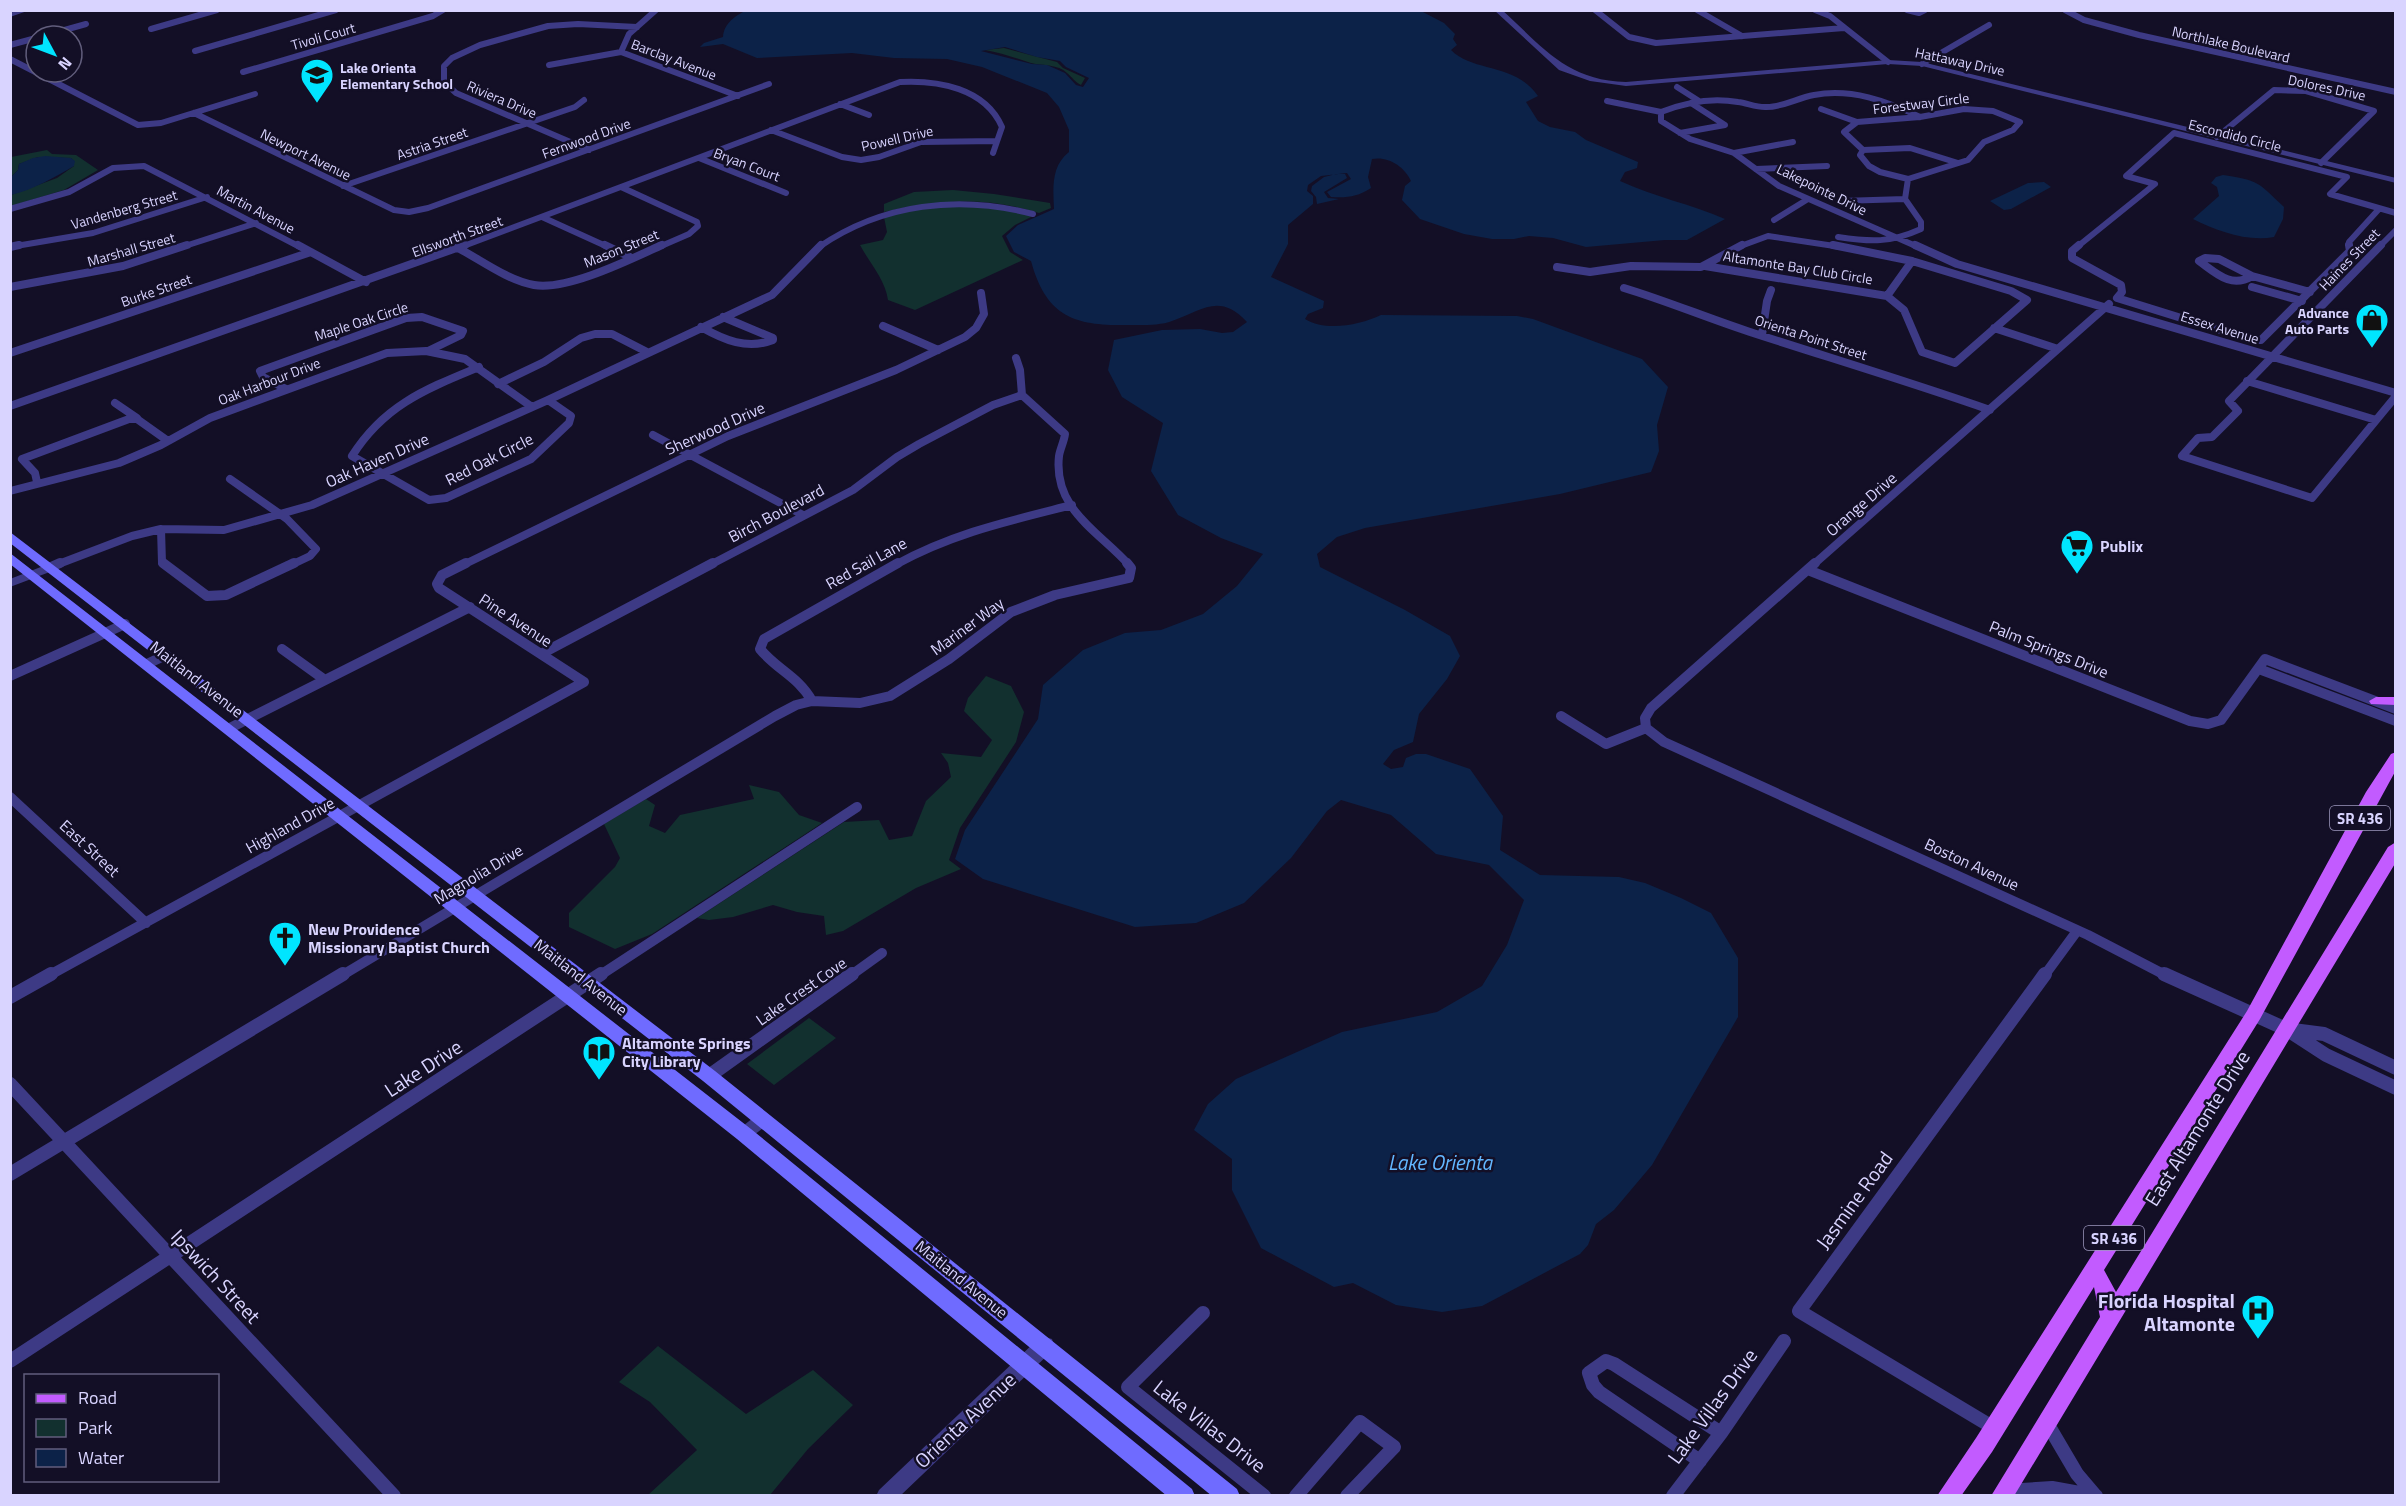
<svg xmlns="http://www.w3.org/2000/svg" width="2406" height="1506" viewBox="0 0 2406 1506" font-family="'Titillium Web',sans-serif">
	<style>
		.green { fill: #12302f }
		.water { fill: #0c2248; fill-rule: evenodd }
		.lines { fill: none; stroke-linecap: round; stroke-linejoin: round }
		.minor-far3 { stroke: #3d3a85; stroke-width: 6 }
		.minor-far2 { stroke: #3d3a85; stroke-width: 8 }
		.minor-far1 { stroke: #3d3a85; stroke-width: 10 }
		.minor { stroke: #3d3a85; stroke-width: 14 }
		.tertiary { fill: #3d3a85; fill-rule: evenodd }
		.secondary { fill: #6f6bff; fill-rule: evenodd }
		.primary { fill: #c25bff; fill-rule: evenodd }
		.labels { text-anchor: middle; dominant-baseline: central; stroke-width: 5; stroke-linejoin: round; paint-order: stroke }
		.far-street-label { font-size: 14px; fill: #d9d4ff; stroke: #130f26 }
		.far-poi-label { font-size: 14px; font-weight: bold; fill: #d9d4ff; stroke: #130f26; text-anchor: start }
		.shield { fill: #130f26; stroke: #9e99be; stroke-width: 1.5 }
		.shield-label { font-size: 15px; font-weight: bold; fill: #d9d4ff }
		.street-label { font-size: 16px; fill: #d9d4ff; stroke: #130f26 }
		.poi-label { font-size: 16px; font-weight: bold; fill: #d9d4ff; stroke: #130f26; text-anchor: start }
		.near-street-label { font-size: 20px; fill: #d9d4ff; stroke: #130f26 }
		.near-poi-label { font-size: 20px; font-weight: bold; fill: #d9d4ff; stroke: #130f26; text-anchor: end }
		.near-water-label { font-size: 21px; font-style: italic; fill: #62b6ff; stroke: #130f26 }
	</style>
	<rect width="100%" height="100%" fill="#130f26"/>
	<path class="green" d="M1004,48l53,14 6,6 22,10 -4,7c-6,-3 -9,-8 -14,-12 -9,-9 -24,-7 -36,-10 -15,-5 -30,-10 -46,-13z
		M47,150l5,4 24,1 22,15 -34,20 -53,16v-11l46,-17 17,-12v-5l-3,-3 -33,-1 -19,7 -1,6 -7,7v-20z
		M953,190l41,4 56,9 1,5 -12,5c-54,-17 -100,-13 -155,-1v-8l30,-12z
		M959,205l29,1 45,10 -18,9 -13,11 8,16 13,8 -108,50 -27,-10c-3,-21 -18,-36 -28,-55l23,-5 4,-8 -3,-15 29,-7z
		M986,676l25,10 13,26 -8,30 -56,86 -11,32 12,9 -45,19 -73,43 -17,4 -2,-19 -27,-4 -24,-7 -40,12 -24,3 -12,-2 147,-96 35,-2 10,20 23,-4 14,-35 25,-24 -3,-14 -7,-10 40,4 11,-17 -28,-29 4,-13z
		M749,785l30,7 20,23 23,8 -170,111 -37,15 -46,-22v-14l46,-46 5,-9 -16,-34 42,-25 9,6 -6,21 16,7 15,-18 74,-16z
		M809,1018l27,20 -62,47 -27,-21z
		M658,1346l88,68 67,-44 40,35 -45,44 -38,46h-122l49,-45 -47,-48 -31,-20z"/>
	<path class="water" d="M747,10l674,1 23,12 11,11 -2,5 4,6 -6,5c23,23 63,12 87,46l-12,6 12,19 12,6 25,5 11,8 52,22 -1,6 -12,4 -5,9c34,16 71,23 105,38l-38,21h-22l-79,7 -33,-9 -24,-2 -15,3h-22l-28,-5 -44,-15 -18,-19 3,-14 6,-5c-7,-15 -23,-25 -39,-22l-4,18 3,11c-14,9 -24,10 -40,9l-4,-5 24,-13 -4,-6 -26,3 -13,9 -1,6 6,5v8l-25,21v19l-17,33 53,24 -1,7 -15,6 -3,5c21,13 55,6 76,-4l136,1 16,3 109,40 26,28 -11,38 2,26 -8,21 -91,22 -195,34 -28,9 -20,17 3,13 85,43 45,26 10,20 -13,23 -28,35 -6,28 -19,8 -11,14 8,5 12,-2 3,-9 10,-4h10l44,15 33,47 -3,34 40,25 79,2 26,6 36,15 30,15 27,45v59l-86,148 -38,45 -18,14 -8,21 -8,9 -98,52 -40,6 -46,-7 -43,-22 -19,4 -73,-39 -29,-58v-31l-38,-29 14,-26 28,-25 106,-47 95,-20 45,-26 25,-41 17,-45 -35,-35 -53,-11 -45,-39 -50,-15 -14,11 -36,47 -47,45 -48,20 -61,4 -152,-48 -28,-20 10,-29 73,-111 5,-34 40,-35 42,-17 36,-3 42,-16 34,-28 26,-32 -42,-16 -43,-23 -27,-44 12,-48 -41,-26 -14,-27 6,-30 48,-10 38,-1 22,4 11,-1 14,-10c-28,-30 -45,-11 -75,-1 -13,5 -32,4 -46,4 -52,1 -80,-9 -95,-64l-17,-9 -8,-16 12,-11 36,-16c-1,-21 -3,-43 15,-57v-22l-10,-23 -12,-14 -65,-26 -35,-8 -53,-1 -42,-5 -95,5 -34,-14 -23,3 4,-4 19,-6c1,-14 12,-21 24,-27zM1005,47l32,10 23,4 6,6 23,11 -6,9 -7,-2 -11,-12 -18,-8 -15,-1 -51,-13z
		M45,156l26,2 4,3 -1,5c-21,12 -39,23 -63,29v-18l7,-7 1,-6 14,-6z
		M1336,174h9l2,4 -23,14 4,6 11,1 -22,5 -1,-7 -5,-6 1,-5 12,-9z
		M2223,175c38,6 34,7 61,32l-1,12 -9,18c-27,5 -57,-6 -81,-18l26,-23 -2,-9 -6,-4 5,-6z
		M2044,182l7,5 -40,22 -7,1 -14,-9 38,-18z"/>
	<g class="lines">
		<path class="minor-far3" d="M656,10l-27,24 -8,18 117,44
			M1595,10l34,27 27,6 188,-15
			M1697,10l45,26
			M1815,10l15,6 58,46
			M1907,10l12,3 6,-3
			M2065,10l19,10 55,15 257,57
			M151,29l66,-19
			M43,36l43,-12
			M10,45l26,-7
			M195,51l141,-41
			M10,59l128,66 23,-2 94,-29
			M1922,64l67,-39
			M549,65l72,-13
			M243,72l190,-56 10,-6
			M1677,87l22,14
			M1607,101l54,11
			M840,104l29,11
			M1821,109l36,13
			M1964,109l29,2 27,11 -7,8 -29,12 -16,18 -60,19 -28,-7 -11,-6 -9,-11 3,-5 -19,-18 13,-10 63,-5z
			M194,113l200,97 15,2 19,-4 341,-124
			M771,130l71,27 19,3 18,-3 42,-15 76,-1
			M1680,133l45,-8 -34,-22
			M2217,137l57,-47 32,1 68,20 -53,52
			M589,150l-133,-57 -12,-11v-16l8,-8 28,-13 68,-19 30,-2 59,3
			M1863,150l47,-2 48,15
			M1734,153l59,-11
			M699,158l87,35
			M1756,169l71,-3
			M343,186l232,-79 9,-7
			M621,187l76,35 1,4 -9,8 -30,13
			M1841,201l64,-2
			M10,209l59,-17 44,-24 31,-2 156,81
			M542,217l66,30
			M1774,220l34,-21
			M1838,237c33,5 52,6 83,-8v-7l-16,-23 3,-20
			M10,247l83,-14 114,-36
			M182,247l74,-24
			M461,247l439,-165c38,-2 85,6 102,45l-9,26
			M819,247c64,-44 140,-52 214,-33
			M1738,247l30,-11 73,11
			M1918,247l-139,-61 -45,-33 -44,-14 -29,-18v-9c25,-10 50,-15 77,-10 9,1 17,5 27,5 16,1 32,-9 49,-12 37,-7 73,6 106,22
			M2077,247l78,-63 -29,-8 48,-43 173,44 -17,17 66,19
			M2350,247l-1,-5 30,-33
			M2379,247l17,-17"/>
		<path class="minor-far2" d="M298,245l68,37
			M605,245l25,12
			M1833,245l79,16
			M1915,245l42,19 439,129
			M2079,245l-7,6v7l49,27 1,7 -5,6 135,42h9l89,-89 -1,-6
			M2381,245l-152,156 9,10 -26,26 -14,1 -16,18 130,42 84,-102
			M10,247l9,-2
			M458,248c23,12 49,32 76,37 33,6 97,-26 128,-40
			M2205,258l14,1 33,17c-21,13 -36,-3 -53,-15z
			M1912,261l99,30 16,9 -72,63 -33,-11 -18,-42 -17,-14z
			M1705,266l182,30
			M1557,267l33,5 41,-6 70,1 41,-22
			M2252,276l58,16
			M10,287l113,-21 64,-21
			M2252,287l50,14
			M1624,288c43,13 83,30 126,44 80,26 160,50 240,78
			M883,326l55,24
			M701,327c23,13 46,23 72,13v-2l-50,-21
			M1994,328l64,21
			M1762,335l5,-34 4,-11
			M10,353l301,-101
			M1016,358l4,12 2,25 43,39c-1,8 -5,15 -6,22 -6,54 41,76 70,109
			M479,367c-53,22 -95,38 -127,89l77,44 17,-2 85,-39 38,-36 2,-7 -23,-16
			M2247,381l129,39
			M498,384l46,-22 37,-24 14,-4h17l35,18
			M286,389l-23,-12 -3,-6 146,-53 16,-1 41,14 -2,4 -33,16
			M115,403l22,15
			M10,406l455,-161
			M653,435l150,80
			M230,479l57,40 29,30 -6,7 -19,9
			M37,482l-2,-9 -13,-14 107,-40h8l31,22
			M10,491l109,-28 42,-18 49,-27 177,-65 39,-2 39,8 67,48
			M161,529l1,34 3,2
			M56,565l76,-29 29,-7 63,1 88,-25 236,-105 224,-105 49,-50
			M463,565l265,-129 168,-66 69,-33 11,-9 8,-14 -3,-21
			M710,565l143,-75 44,-33 22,-13 74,-39 29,-10
			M895,565c58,-32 114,-44 177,-60
			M1813,565l296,-261"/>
		<path class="minor-far1" d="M163,563l44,33 19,-1 68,-32
			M51,567l9,-4
			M1808,570l382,151 18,3 13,-4 44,-61 131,50
			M282,649l43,31
			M541,654l172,-91
			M147,664l19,-9
			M2259,669l137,52
			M10,676l115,-52
			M812,701c-14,-25 -35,-31 -52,-52l4,-10 134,-76
			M1561,716l45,28 40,-16
			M230,728l240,-121
			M1646,728l18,14 424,193 79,41
			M1646,728l-1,-10 6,-10 164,-145
			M10,797l136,126
			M48,976l536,-294 -145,-94 -2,-4 5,-9 24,-12
			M341,976l434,-260 21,-11 16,-4 48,2 30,-7 59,-37 62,-47 44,-17 74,-17 2,-10 -4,-5
			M599,976l258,-169
			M850,976l32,-23
			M2044,976l33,-45"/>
		<path class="minor" d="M2164,974l122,55 40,26 70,33
			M10,997l41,-23
			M2293,1030l31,4 72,34
			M709,1076l143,-102
			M10,1084l384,412
			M744,1134l19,-15
			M10,1174l333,-200
			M1203,1313l-75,74 136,109
			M10,1361l591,-387
			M2047,1423l30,51 17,20
			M1994,1428l-195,-117 246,-337
			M1700,1461l-101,-69 -6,-7 -4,-12 17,-12 8,3 107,69
			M2005,1491l47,-3 44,8
			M1296,1496l64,-74 34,25 -47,49
			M1673,1496l48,-63 63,-92"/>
		<path class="tertiary" d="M18,10h12l-20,7v-4z
			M1494,10h8c41,37 64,70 124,72l262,-22 34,2 474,116v5l-474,-117 -34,-2 -262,22 -36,-5 -31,-11z
			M51,563l4,1 2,3 -2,3 -45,17v-8z
			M1045,1337l7,2 2,6 -2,6 -152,145h-24l3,-6 159,-151z"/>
		<path class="secondary" d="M10,532l705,539 522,418 3,7h-28l-509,-415 -693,-538z
			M10,553l741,576 441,360 3,7h-28l-430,-357 -727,-575z"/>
		<path class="primary" d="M2376,697h20v8l-25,-1 -2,-3z
			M2396,752v18l-136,249 -156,251 12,22 272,-445 8,-5v20l-382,634h-23l109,-179 -6,-30 -102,165 -31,44h-24l39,-58 271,-427 119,-219 25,-38z"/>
	</g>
	<defs>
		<g id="school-pin" transform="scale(1.725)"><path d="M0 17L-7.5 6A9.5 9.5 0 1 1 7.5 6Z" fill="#00e5ff" stroke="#130f26"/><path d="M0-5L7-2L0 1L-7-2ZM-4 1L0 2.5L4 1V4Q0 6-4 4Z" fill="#111"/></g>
		<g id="shop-pin" transform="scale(1.725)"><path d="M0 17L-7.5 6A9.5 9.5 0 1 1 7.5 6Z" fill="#00e5ff" stroke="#130f26"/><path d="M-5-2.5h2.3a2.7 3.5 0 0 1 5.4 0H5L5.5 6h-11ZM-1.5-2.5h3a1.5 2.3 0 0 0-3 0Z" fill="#111"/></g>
		<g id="supermarket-pin" transform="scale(1.725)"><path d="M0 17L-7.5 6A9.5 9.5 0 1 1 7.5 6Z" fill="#00e5ff" stroke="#130f26"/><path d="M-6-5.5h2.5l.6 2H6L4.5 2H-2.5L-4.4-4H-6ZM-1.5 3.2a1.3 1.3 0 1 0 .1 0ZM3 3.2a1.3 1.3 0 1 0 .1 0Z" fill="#111"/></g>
		<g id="church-pin" transform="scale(1.725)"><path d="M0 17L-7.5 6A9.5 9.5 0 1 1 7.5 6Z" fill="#00e5ff" stroke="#130f26"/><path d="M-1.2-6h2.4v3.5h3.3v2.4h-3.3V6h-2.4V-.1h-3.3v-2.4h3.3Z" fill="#111"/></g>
		<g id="library-pin" transform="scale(1.725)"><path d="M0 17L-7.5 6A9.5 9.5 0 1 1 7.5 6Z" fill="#00e5ff" stroke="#130f26"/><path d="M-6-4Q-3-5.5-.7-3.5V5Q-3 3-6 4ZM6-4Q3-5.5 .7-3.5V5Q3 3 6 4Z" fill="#111"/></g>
		<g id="hospital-pin" transform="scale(1.725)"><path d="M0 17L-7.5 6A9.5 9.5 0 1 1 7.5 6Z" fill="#00e5ff" stroke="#130f26"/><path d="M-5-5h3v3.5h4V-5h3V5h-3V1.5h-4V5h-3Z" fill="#111"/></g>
	</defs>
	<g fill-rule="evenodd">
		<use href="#school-pin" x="317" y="75"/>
		<use href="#shop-pin" x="2372" y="320"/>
		<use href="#supermarket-pin" x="2077" y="546"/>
		<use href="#church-pin" x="285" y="938"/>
		<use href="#library-pin" x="599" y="1052"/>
		<use href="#hospital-pin" x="2258" y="1311"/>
	</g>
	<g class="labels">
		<g class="far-street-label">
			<text transform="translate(323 36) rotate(-16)">Tivoli Court</text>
			<text transform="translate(2231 44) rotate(13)">Northlake Boulevard</text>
			<text transform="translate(674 59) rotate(21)">Barclay Avenue</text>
			<text transform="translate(1960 61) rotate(12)">Hattaway Drive</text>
			<text transform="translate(2327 87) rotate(12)">Dolores Drive</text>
			<text transform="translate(502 99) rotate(23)">Riviera Drive</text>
			<text transform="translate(1921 103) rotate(-7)">Forestway Circle</text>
			<text transform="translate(2235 135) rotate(14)">Escondido Circle</text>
			<text transform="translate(586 138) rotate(-20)">Fernwood Drive</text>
			<text transform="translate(897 138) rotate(-13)">Powell Drive</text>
			<text transform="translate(432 143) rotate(-19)">Astria Street</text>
			<text transform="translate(306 154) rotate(26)">Newport Avenue</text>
			<text transform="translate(747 164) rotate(21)">Bryan Court</text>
			<text transform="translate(1822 189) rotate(26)">Lakepointe Drive</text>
			<text transform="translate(124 209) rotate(-16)">Vandenberg Street</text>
			<text transform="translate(256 209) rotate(28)">Martin Avenue</text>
			<text transform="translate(457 236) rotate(-20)">Ellsworth Street</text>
			<text transform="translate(621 248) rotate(-22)">Mason Street</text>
			<text transform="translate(131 249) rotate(-16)">Marshall Street</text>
			<text transform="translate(2349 259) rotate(-46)">Haines Street</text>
			<text transform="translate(1798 267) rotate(9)">Altamonte Bay Club Circle</text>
			<text transform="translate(156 290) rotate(-19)">Burke Street</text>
			<text transform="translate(361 321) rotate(-18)">Maple Oak Circle</text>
			<text transform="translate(2220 327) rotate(17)">Essex Avenue</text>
			<text transform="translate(1811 337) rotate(18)">Orienta Point Street</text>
			<text transform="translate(269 381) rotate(-21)">Oak Harbour Drive</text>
		</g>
		<g class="far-poi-label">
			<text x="340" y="67">Lake Orienta<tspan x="340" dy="16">Elementary School</tspan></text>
			<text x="2349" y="312" text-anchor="end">Advance<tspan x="2349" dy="16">Auto Parts</tspan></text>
		</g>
		<g class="shield">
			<rect x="2330" y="806" width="60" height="24" rx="4.5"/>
			<rect x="2084" y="1226" width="60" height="24" rx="4.5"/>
		</g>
		<g class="shield-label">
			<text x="2360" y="818">SR 436</text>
			<text x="2114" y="1238">SR 436</text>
		</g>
		<g class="street-label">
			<text transform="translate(715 428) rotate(-24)">Sherwood Drive</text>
			<text transform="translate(489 459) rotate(-27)">Red Oak Circle</text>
			<text transform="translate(377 460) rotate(-24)">Oak Haven Drive</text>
			<text transform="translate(1861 504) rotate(-41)">Orange Drive</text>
			<text transform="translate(776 513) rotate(-28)">Birch Boulevard</text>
			<text transform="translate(866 563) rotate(-29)">Red Sail Lane</text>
			<text transform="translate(516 620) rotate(33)">Pine Avenue</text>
			<text transform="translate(967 626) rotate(-36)">Mariner Way</text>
			<text transform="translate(2049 649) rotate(22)">Palm Springs Drive</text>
			<text transform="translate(197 679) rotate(38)">Maitland Avenue</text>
			<text transform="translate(290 825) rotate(-29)">Highland Drive</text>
			<text transform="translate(90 848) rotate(43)">East Street</text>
			<text transform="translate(1972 864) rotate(25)">Boston Avenue</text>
			<text transform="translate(478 874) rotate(-31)">Magnolia Drive</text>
			<text transform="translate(581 977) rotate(38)">Maitland Avenue</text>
			<text transform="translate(801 991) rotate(-35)">Lake Crest Cove</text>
			<text transform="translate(962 1279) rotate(39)">Maitland Avenue</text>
		</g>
		<g class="poi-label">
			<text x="2100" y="546">Publix</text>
			<text x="308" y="929">New Providence<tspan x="308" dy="18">Missionary Baptist Church</tspan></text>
			<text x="622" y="1043">Altamonte Springs<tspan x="622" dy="18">City Library</tspan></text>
		</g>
		<g class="near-street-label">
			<text transform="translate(423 1068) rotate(-33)">Lake Drive</text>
			<text transform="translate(2197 1128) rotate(-58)">East Altamonte Drive</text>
			<text transform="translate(1854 1200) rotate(-54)">Jasmine Road</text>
			<text transform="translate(216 1276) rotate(47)">Ipswich Street</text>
			<text transform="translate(1712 1406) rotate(-54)">Lake Villas Drive</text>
			<text transform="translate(965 1420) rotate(-43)">Orienta Avenue</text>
			<text transform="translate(1210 1426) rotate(38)">Lake Villas Drive</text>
		</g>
		<g class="near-poi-label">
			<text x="2235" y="1300">Florida Hospital<tspan x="2235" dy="23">Altamonte</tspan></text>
		</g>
		<g class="near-water-label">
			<text x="1440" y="1162">Lake Orienta</text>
		</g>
	</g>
	<rect width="2406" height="1506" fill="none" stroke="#d9d4ff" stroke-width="24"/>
	<rect x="24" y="1374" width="195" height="108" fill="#130f26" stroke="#625e7d" stroke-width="1.5"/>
	<rect x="36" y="1394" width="30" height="9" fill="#c25bff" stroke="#625e7d" stroke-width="1.5"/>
	<text x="78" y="1404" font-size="18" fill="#d9d4ff">Road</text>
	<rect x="36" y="1419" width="30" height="18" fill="#12302f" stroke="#625e7d" stroke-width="1.5"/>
	<text x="78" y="1434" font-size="18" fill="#d9d4ff">Park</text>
	<rect x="36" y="1449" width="30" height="18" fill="#0c2248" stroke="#625e7d" stroke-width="1.5"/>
	<text x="78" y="1464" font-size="18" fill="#d9d4ff">Water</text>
	<g transform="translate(54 54) rotate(131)"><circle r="28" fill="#130f26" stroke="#625e7d" stroke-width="1.5"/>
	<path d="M0-4.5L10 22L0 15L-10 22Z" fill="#00e5ff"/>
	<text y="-9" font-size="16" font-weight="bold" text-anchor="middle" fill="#d9d4ff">N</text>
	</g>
</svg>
